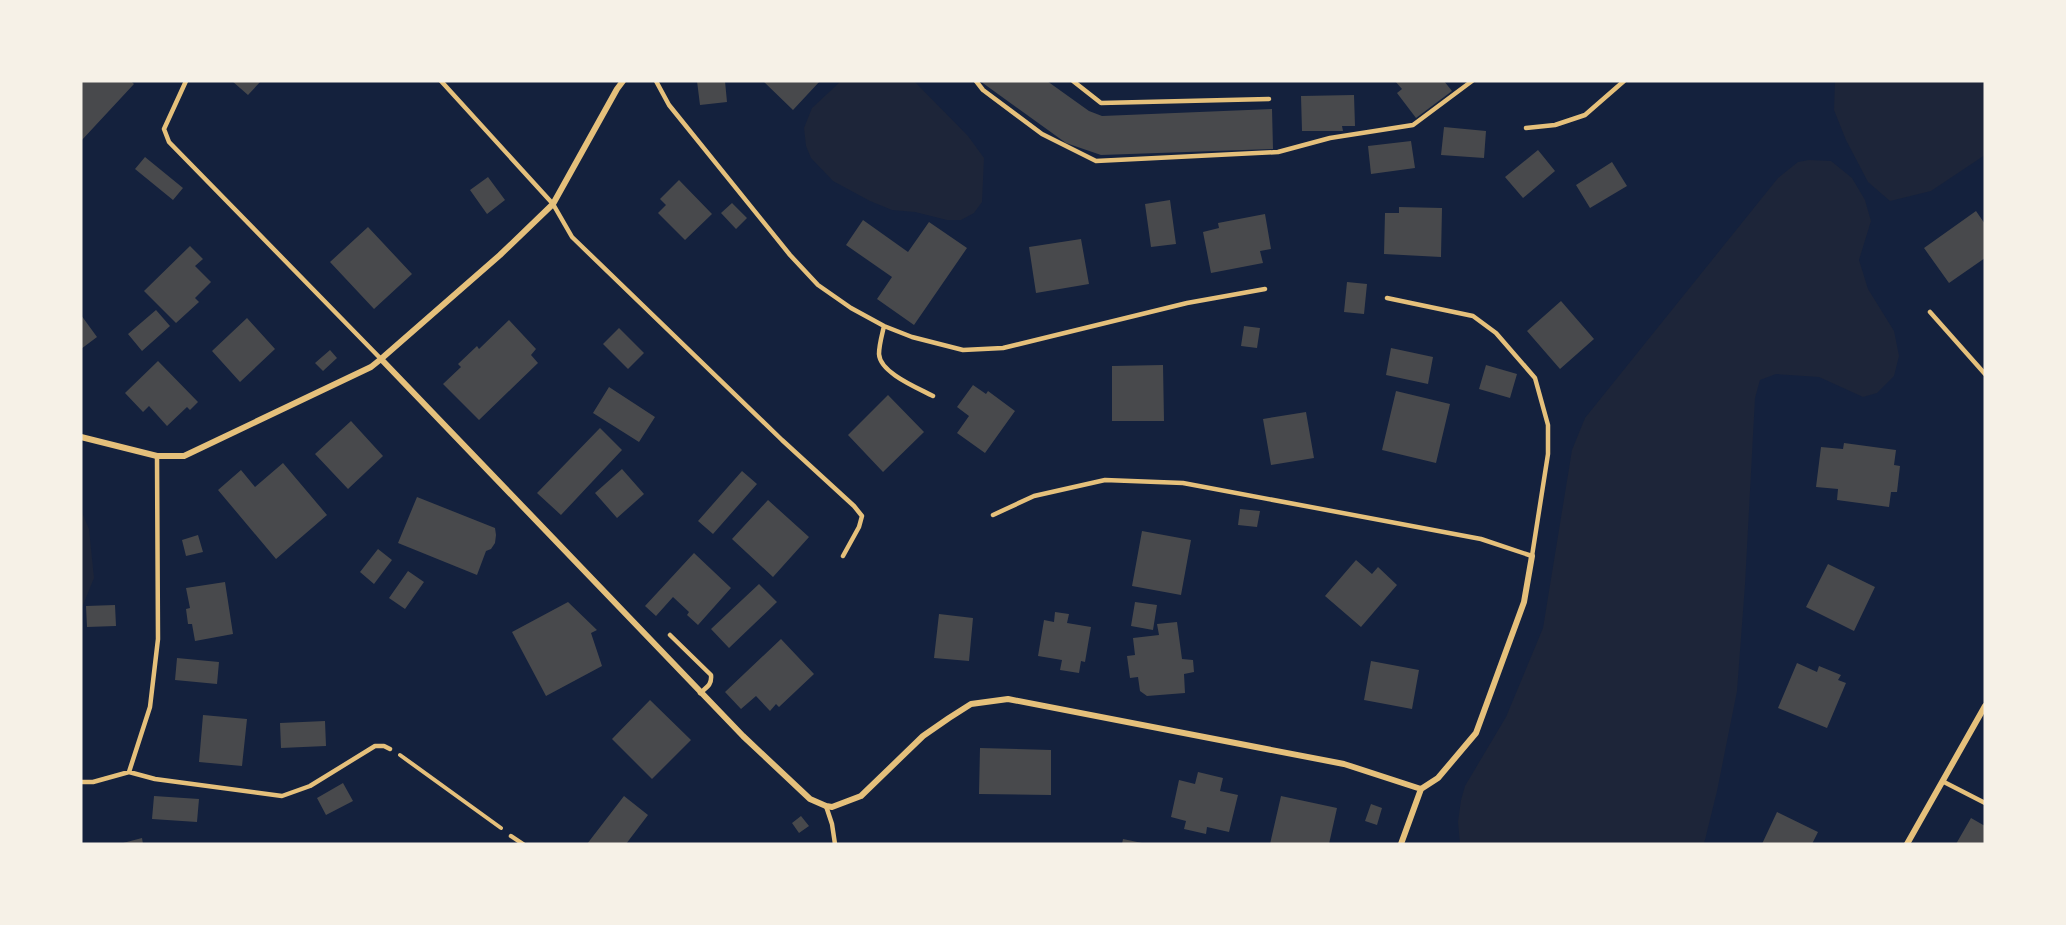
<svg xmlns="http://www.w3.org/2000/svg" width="2066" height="925" viewBox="0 0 2066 925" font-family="Montserrat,sans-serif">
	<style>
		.green { fill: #1d2539 }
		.building { fill: #48494c }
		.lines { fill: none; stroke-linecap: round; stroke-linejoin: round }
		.path { stroke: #e5c07b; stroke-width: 4 }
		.service { stroke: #e5c07b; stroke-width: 4.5 }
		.minor { stroke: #e5c07b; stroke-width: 6 }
	</style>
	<rect width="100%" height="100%" fill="#14213d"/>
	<path class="green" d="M841,81h73l54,55 16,22 -2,44 -8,11 -13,7h-14l-32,-8 -23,-2 -22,-9 -37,-20 -22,-23 -5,-12 -2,-18 8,-20z
		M1835,81h150v74l-54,36 -41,10 -22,-19 -22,-42 -12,-30z
		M1809,160l22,1 21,17 13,22 6,21 -12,39 9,29 26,42 5,25 -5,20 -17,17 -14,4 -44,-20 -43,-3 -16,6 -5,18 -10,187 -8,106 -20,100 -13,53h-244l-2,-22 3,-22 4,-14 41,-69 37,-89 29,-178 13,-32 193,-240 20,-16z
		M81,510l8,19 5,49 -13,32z"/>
	<path class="building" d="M81,81h50l3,3 -53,57z
		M232,81h29l-13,14z
		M697,81h28l2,21 -27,3z
		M763,81h57l-27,29z
		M980,81h67l42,30 13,5 170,-7 1,40 -172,6 -35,-12z
		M1395,81h49l8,10 -36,27 -19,-25 5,-4z
		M1354,95l1,31h-13l1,5h-41l-1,-35z
		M1444,127l42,4 -2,27 -43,-3z
		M1411,141l4,27 -44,6 -3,-28z
		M1538,150l17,21 -32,27 -18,-21z
		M145,157l38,31 -10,12 -38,-31z
		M1612,162l15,24 -37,22 -14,-23z
		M488,177l17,23 -18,14 -17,-24z
		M679,180l33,34 -27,26 -27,-27 8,-8 -6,-6z
		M1170,200l6,44 -25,3 -6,-43z
		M732,203l15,15 -11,11 -15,-16z
		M1399,207l43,1 -1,49 -57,-3 1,-41h14z
		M1976,211l9,13v34l-36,25 -25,-35z
		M1265,214l6,35 -11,2 3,12 -52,10 -8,-41 16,-4 -1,-5z
		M863,220l45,32 21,-30 38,26 -53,77 -37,-26 15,-22 -46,-32z
		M368,227l44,47 -38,35 -44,-47z
		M1081,239l8,45 -53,9 -7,-46z
		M190,246l13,13 -8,7 16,16 -16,16 4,4 -23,21 -32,-32z
		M1347,282l20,2 -3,30 -20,-2z
		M1561,301l33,38 -34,30 -33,-38z
		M156,310l14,16 -28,25 -14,-17z
		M81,315l16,22 -16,12z
		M247,318l28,31 -35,33 -28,-31z
		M509,320l27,29 -5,6 7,8 -59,57 -36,-36 18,-17 -3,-3 19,-18 2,3z
		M1244,326l16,2 -3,20 -16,-2z
		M619,328l25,25 -16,16 -25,-25z
		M1391,348l42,9 -5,27 -42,-9z
		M330,350l7,8 -14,13 -8,-8z
		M158,361l40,41 -8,8 -3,-3 -20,19 -18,-20 -6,6 -18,-19z
		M1163,365l1,56h-52v-55z
		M1486,365l31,9 -7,24 -31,-9z
		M973,385l13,9 2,-3 27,20 -30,42 -28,-20 12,-17 -12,-9z
		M609,387l46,30 -16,25 -46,-29z
		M1396,391l54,13 -14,59 -54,-13z
		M888,395l36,37 -41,40 -35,-37z
		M1306,412l8,46 -43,7 -8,-46z
		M351,421l32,35 -35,33 -33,-35z
		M600,428l22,22 -61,65 -24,-22z
		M1844,443l52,7 -2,15 6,1 -3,26h-6l-2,15 -52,-7 1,-11 -22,-2 5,-40 22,2z
		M283,463l44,52 -51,44 -58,-69 23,-20 14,17z
		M622,469l22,25 -27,24 -22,-25z
		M742,471l15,13 -44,50 -15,-13z
		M417,497l78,31 1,7 -1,8 -4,6 -5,2 -9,24 -79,-32z
		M768,500l41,37 -36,40 -41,-38z
		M1240,509l20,2 -3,16 -19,-2z
		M1142,531l49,9 -10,55 -49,-9z
		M198,535l5,17 -17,4 -4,-16z
		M378,549l14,11 -18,24 -14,-12z
		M694,553l37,35 -33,37 -11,-10 2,-3 -16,-15 -17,19 -11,-10z
		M1356,560l16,14 6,-7 19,18 -36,42 -36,-31z
		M1828,564l47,23 -21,44 -48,-24z
		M408,571l16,11 -19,27 -16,-11z
		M225,582l8,52 -38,7 -3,-17h-4l-2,-15 4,-1 -4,-20z
		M759,584l18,18 -48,46 -18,-19z
		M568,602l29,28 -6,3 11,33 -56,30 -34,-64z
		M1135,602l22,3 -4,25 -22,-4z
		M115,605l1,21 -29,1 -1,-21z
		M1055,612l14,2 -2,9 24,4 -6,35 -4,-1 -2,12 -19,-3 2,-10 -24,-4 6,-36 10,2z
		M939,614l34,4 -4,43 -35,-3z
		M1177,622l5,37 11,1 1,12 -10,2 1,19 -38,3 -7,-5 -2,-14 -8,1 -3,-22 8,-1 -2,-17 26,-3 -2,-11z
		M781,639l33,35 -35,33 -3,-3 -6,7 -14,-15 -15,13 -16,-17z
		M177,658l42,4 -2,22 -42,-4z
		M1371,661l48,9 -7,39 -48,-9z
		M1797,663l20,9 2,-6 22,9 -3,5 8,3 -19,45 -49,-20z
		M650,700l41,40 -39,39 -40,-40z
		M203,715l44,4 -5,47 -43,-4z
		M325,721l1,25 -45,2 -1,-25z
		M980,748l71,2v45l-72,-1z
		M1198,772l25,6 -3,13 18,4 -9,37 -22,-5 -1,7 -22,-5 2,-8 -15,-4 8,-37 16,4z
		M343,783l10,18 -27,14 -9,-17z
		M154,796l45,3 -2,23 -45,-3z
		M624,796l24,19 -22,29h-39z
		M1281,796l56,12 -8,36h-59z
		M1371,804l11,4 -5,17 -12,-4z
		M1777,812l41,20 -6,12h-50z
		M801,816l8,10 -10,7 -7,-10z
		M1971,818l14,8v18h-29z
		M142,838l1,6h-20v-1z
		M1123,839l19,4v1h-20z"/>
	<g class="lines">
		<path class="path" d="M400,755l101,73"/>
		<path class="service" d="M186,81l-22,48 5,13 212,217
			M441,81l112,123 19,33 210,203 72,66 8,10 -3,11 -16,29
			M656,81l13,24 121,150 28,30 33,23 33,18 28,11 51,13 40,-2 184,-45 78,-14
			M976,81l7,9 59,44 54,27 182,-9 52,-14 83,-13 59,-44
			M1073,81l28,22 168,-4
			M1526,128l29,-3 30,-10 39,-34
			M1930,312l55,62
			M884,326c-2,9 -5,19 -5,28 1,19 39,34 54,42
			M993,515l41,-19 71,-16 78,3 298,56 51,17 16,-102v-29l-13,-47 -39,-45 -23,-17 -86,-18
			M670,635l41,40c1,10 -4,12 -11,18
			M129,772l21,-65 8,-68 -1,-183
			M81,782h12l36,-10 26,7 127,17 28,-10 65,-40h9l6,3
			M1944,782l41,21
			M826,806l6,18 3,20
			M511,836l12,8"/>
		<path class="minor" d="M381,359l362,377 67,63 16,7 6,1 29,-11 62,-60 26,-18 22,-14 37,-5 336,65 77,25
			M81,437l76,19h27l187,-89 10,-8 119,-104 53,-51 64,-115 6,-8
			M1401,844l20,-55 17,-11 38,-45 48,-131 8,-46
			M1907,844l78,-138"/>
	</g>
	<rect width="2066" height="925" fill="none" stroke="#f6f1e7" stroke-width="165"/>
</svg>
